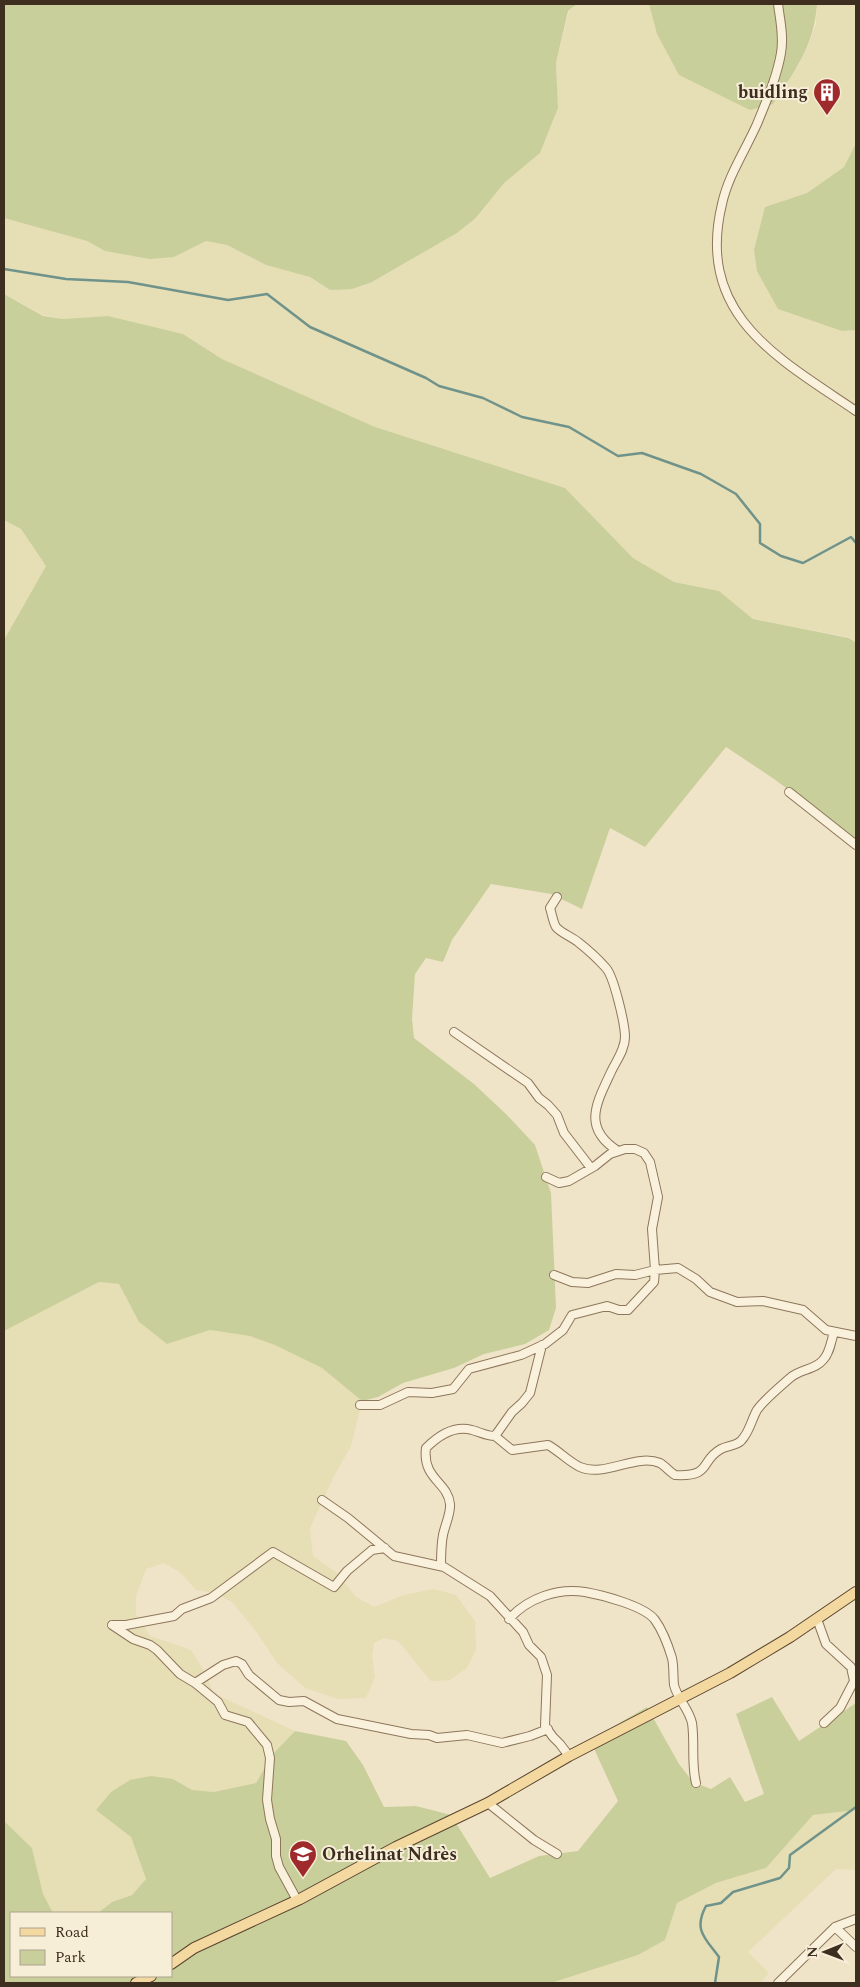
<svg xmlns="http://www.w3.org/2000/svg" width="860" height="1987" viewBox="0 0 860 1987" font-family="Spectral,serif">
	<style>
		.farmland { fill: #e6deb5 }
		.green { fill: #c9cf9b }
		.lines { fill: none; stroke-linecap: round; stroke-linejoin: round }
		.stream { stroke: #6f938a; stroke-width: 2.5 }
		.minor-casing { stroke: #8d765c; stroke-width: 10 }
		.major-casing { stroke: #5b4430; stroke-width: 12 }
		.minor { stroke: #faf1dc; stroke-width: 8 }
		.major { stroke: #f3d9a0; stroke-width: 10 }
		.labels { text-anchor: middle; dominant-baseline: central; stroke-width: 4; stroke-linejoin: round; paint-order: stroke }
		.poi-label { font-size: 18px; font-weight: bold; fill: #3d2e20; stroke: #f7eed8; text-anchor: end }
	</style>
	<rect width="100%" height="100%" fill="#f0e4c8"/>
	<path class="farmland" d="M577,4h72l8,30 116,69 25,-37 10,-20 8,-22 1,-20h39v139l-12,24 -37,26 -42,14 77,124 14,-1v313l-7,-6 -96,-18 -34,-28 -45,-9 -41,-24 -68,-70 -190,-61 -153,-68 -39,-25 -75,-18 -45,3 -20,-4 -39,-21v-76l83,23 18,10 69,6 32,-16 21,4 39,20 44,12 20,13 42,-8 85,-49 20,-15 27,-35 36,-30 18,-45 -2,-45 13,-52z
		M4,520l17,9 25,37 -42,74z
		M99,1282l20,2 20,38 28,22 43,-14 40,6 25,8 47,24 40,33 -11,45 -17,30 -24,52 3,28 24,17 18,23 19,11 30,-12 30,-6 22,6 19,26 1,29 -9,18 -17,12 -19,1 -33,-40 -14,-3 -10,5 -2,13 3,21 -9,21 -28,1 -33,-11 -28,-25 -19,-29 -26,-32 -17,-9 -19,-3 -15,-17 -17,-10 -18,6 -10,27v18l14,22 41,14 15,24 7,19 82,38 -22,23 -17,29 -42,9 -22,-2 -19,-11 -76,31 34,27 15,42 -14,16 -20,7 -14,11h-45l-10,-19 -11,-46 -28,-27v-490z
		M856,1810v60l-20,-1 -88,83 21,21 -9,10h-209l87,-28 27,-15 12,-37 39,-20 50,-15 47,-53z"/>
	<path class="green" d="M4,4h573l-9,7 -12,52 2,45 -18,45 -36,30 -28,35 -19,15 -85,49 -20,7 -22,1 -20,-13 -44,-12 -39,-20 -21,-4 -32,16 -24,2 -45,-8 -18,-10 -83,-23z
		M649,4h168c-3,42 -21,65 -44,100l-23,6 -71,-35 -22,-41z
		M856,143v187l-14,1 -64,-22 -21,-38 -3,-21 11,-43 42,-14 37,-26z
		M4,294l39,22 20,3 45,-3 75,18 39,25 153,68 190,61 68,70 41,24 45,9 34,28 96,19 7,5v197l-82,-61 -48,-32 -81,100 -35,-19 -28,81 -31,-15 -60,-10 -39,56 -9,22 -17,-4 -11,16 -3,45 2,19 60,46 33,31 28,30 16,48 5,115 -7,22 -24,14 -41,10 -30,14 -51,15 -25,14 -16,4 -40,-33 -47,-23 -25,-9 -40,-6 -43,14 -28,-22 -20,-38 -20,-2 -95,49v-691l42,-74 -25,-37 -17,-9z
		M772,1697l27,44 57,-38v107l-43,5 -47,53 -50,15 -39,20 -12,37 -27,15 -87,28h-547v-162l28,27 11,46 10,19h-42v63h160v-63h-73l14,-11 20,-7 14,-16 -15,-42 -35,-27 15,-18 19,-12 21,-4 22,3 19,11 22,2 42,-9 17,-29 22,-23 51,10 17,24 21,42 32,-1 35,9 39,63 49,-22 39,-5 40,-50 -28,-61 57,-33 32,57 14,18 18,7 19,-12 15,25 19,-8 -28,-80z"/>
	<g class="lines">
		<path class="stream" d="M4,269l62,10 62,3 100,18 39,-6 43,33 116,51 13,8 44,12 39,19 47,10 49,29 24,-3 59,21 35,20 24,30v19l21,13 22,7 48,-26 5,6
			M715,1983l4,-26c-14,-19 -26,-27 -13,-51l15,-3 12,-11 47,-14 9,-10 1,-13 66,-48"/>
		<g class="minor-casing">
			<path id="minor" d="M778,4c2,16 6,32 3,49 -4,24 -15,49 -24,71 -12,27 -29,52 -35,80 -27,111 56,154 134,207
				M789,792l67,53
				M557,897l-7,11c2,6 3,14 6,19 5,6 16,10 22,15 9,7 20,17 28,26 8,9 19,56 19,69 0,13 -9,24 -14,35 -15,32 -29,56 7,79
				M454,1032l74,51 11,15 9,7 9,10 7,18 27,35
				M546,1177l13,6 10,-2 26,-15 15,-12 15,-5h10l9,4 6,9 8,35 -6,32 3,41 -20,5 -19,-1 -28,9 -16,-1 -18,-7
				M360,1405h20l28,-13 24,1 21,-4 16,-20 52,-14 24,-11 18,-14 9,-15 35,-9 12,4h9l26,-28 1,-12 23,-2 18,11 14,13 27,10 26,-1 40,9 23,20 30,6
				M495,1436l17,14 36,-5c11,6 21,17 32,22 25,11 55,-14 80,-4 5,3 10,9 15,12 38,2 24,-14 46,-26 8,-4 18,-3 23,-12 6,-8 8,-18 13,-27 7,-10 24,-24 33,-32 10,-9 25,-8 33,-18 7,-7 8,-19 11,-28
				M322,1500l26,18 46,38 50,11 46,29 33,36 6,13 12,12 6,18 -2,51 8,11 7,7 9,12
				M441,1566c0,-11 0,-21 2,-31 2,-10 8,-22 7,-31 -2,-22 -28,-25 -24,-56 12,-12 28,-23 46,-18 8,2 14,6 23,6l17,-24 10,-9 8,-10 12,-48
				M509,1619c19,-21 48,-31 76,-27 17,3 60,14 70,28 8,11 13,25 17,38 2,9 1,18 2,27 3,13 15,24 18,38 3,20 -1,40 4,60
				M817,1619l9,25 25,23 3,14 -14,27 -16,15
				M112,1625l21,14 17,6 7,5 23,24 15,9 23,19 7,13 23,7 19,23 3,13 -3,42 3,19 6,20v17l3,11 18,33
				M113,1625h13l48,-9 8,-7 29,-11 62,-46 61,35 13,-16 25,-21 13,-2
				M195,1683l28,-18 13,-4 6,3 7,11 30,25 10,2 15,-1 33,18 15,3 59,12 18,1 8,3 30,-3 35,8 28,-7 18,-7
				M488,1803l46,37 23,14
				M835,1927l21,20
				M778,1983l57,-56 21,-8"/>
		</g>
		<g class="major-casing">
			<path id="major" d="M171,1964l23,-16 106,-49 96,-52 92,-44 81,-47 161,-83 60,-36 66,-45
				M136,1983l15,-7"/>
		</g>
		<use href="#minor" class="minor"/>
		<use href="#major" class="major"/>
	</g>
	<defs>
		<g id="building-pin" transform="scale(1.4375)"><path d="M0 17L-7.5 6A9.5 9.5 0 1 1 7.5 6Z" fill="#9e2a2b" stroke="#f7eed8"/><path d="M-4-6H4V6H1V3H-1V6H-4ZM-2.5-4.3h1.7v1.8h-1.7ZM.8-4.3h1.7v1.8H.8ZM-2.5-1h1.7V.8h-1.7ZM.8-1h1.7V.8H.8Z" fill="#fff"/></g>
		<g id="school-pin" transform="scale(1.4375)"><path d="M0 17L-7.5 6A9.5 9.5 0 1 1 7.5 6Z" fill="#9e2a2b" stroke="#f7eed8"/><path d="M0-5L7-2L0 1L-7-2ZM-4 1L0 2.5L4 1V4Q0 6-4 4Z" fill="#fff"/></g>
	</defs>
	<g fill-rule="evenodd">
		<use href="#building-pin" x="827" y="92"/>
		<use href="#school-pin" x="303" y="1854"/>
	</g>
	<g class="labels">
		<g class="poi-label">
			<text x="808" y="92">buidling</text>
			<text x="322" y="1854" text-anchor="start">Orhelinat Ndrès</text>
		</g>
	</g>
	<rect width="860" height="1987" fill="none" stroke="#3d2e20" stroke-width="10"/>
	<rect x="10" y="1912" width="162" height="65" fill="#f7eed8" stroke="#ada18e"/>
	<rect x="20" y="1928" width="25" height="8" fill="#f3d9a0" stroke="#ada18e"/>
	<text x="55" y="1937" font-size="15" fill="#3d2e20">Road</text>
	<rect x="20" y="1950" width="25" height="15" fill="#c9cf9b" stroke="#ada18e"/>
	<text x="55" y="1962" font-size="15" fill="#3d2e20">Park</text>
	<g transform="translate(825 1952) rotate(269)" stroke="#f7eed8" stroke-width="4" paint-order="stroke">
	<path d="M0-4L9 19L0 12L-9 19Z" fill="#3d2e20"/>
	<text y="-8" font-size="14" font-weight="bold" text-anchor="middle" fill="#3d2e20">N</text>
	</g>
</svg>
